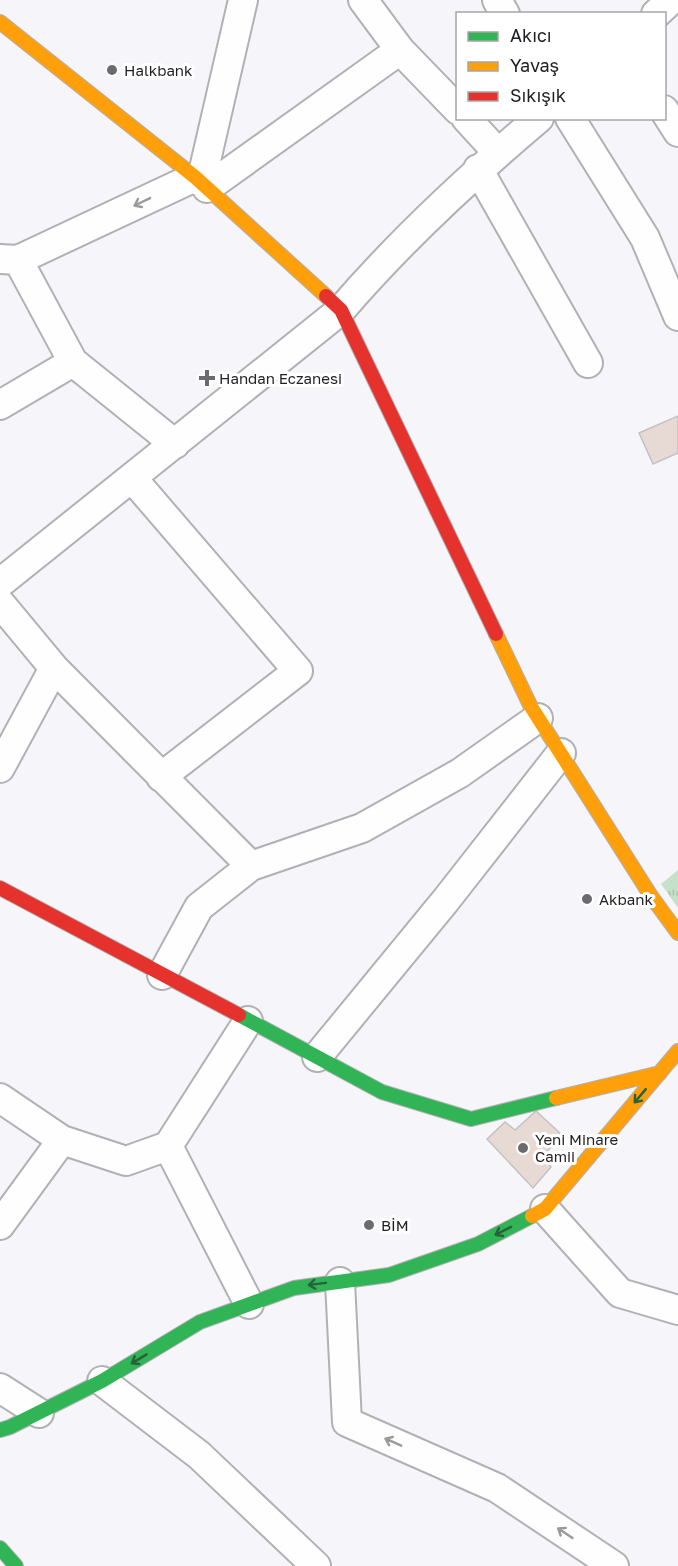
<svg xmlns="http://www.w3.org/2000/svg" width="678" height="1566" viewBox="0 0 678 1566" font-family="'Golos Text',sans-serif">
	<style>
		.grass { fill: url(#grass-tufts) }
		.building { fill: #e7dad4; stroke: #c4c1c2; stroke-width: 1.5 }
		.lines { fill: none; stroke-linecap: round; stroke-linejoin: round }
		.street-casing { stroke: #b1b1b5; stroke-width: 32 }
		.fast-casing { stroke: #b1b1b5; stroke-width: 16 }
		.slow-casing { stroke: #b1b1b5; stroke-width: 16 }
		.jam-casing { stroke: #b1b1b5; stroke-width: 16 }
		.street { stroke: #fefefe; stroke-width: 28 }
		.fast { stroke: #30b455; stroke-width: 14 }
		.slow { stroke: #ff9f0a; stroke-width: 14 }
		.jam { stroke: #e5322d; stroke-width: 14 }
		.oneway { stroke: #9a9a9b }
		.oneway2 { stroke: #27623a }
		.poi-dot { fill: #6b6a6e; stroke: #fff; stroke-width: 2 }
		.labels { text-anchor: middle; dominant-baseline: central; stroke-width: 6; stroke-linejoin: round; paint-order: stroke }
		.poi-label { font-size: 15px; fill: #201f23; stroke: #fff; text-anchor: start }
	</style>
	<defs>
		<pattern id="grass-tufts" width="24" height="20" patternUnits="userSpaceOnUse" patternTransform="scale(1.5)"><rect width="24" height="20" fill="#c6e1c9"/><path d="M3 7l-1-3M5 7V3M7 7l1-3M15 17l-1-3M17 17v-4M19 17l1-3" fill="none" stroke="#aac1ac"/></pattern>
	</defs>
	<rect width="100%" height="100%" fill="#f5f5fa"/>
	<path class="grass" d="M678,870v38l-17,-24z"/>
	<path class="building" d="M678,416v37l-25,11 -14,-31z
		M536,1111l27,25 -21,20 9,11 -18,21 -46,-49 18,-17 10,8z"/>
	<g class="lines">
		<g class="street-casing">
			<path id="street" d="M363,0l37,50 58,60
				M497,0l8,14
				M656,14l15,-14
				M664,110l14,22
				M466,118l32,35
				M570,118l75,120 33,78
				M478,169l110,194
				M201,182l42,-182
				M207,188l193,-138
				M0,259l18,1 177,-83
				M18,260l55,102 102,82
				M0,405l73,-43
				M132,478l166,193 -137,106
				M0,583l341,-273c60,-70 127,-132 198,-192
				M0,603l54,65 197,198
				M0,768l54,-100
				M162,975l37,-68 52,-41 111,-38 98,-55 78,-55
				M248,1021l-80,125 81,158
				M317,1057l129,-157 115,-147
				M0,1098l62,42 64,21 42,-15
				M545,1209l75,84 58,17
				M0,1225l62,-85
				M340,1282l7,140 150,66 117,78
				M102,1381l97,74 117,111
				M0,1388l39,25"/>
		</g>
		<g class="fast-casing">
			<path id="fast" d="M239,1015l143,77 89,27 85,-21
				M0,1430l10,-3 92,-46 98,-59 94,-34 95,-13 89,-31 54,-28
				M0,1548l16,18"/>
		</g>
		<g class="slow-casing">
			<path id="slow" d="M0,22l195,155 131,119
				M496,634l34,71 121,191 27,37
				M556,1098l104,-25
				M532,1216l13,-7 133,-158"/>
		</g>
		<g class="jam-casing">
			<path id="jam" d="M326,296l15,14 155,324
				M0,888l239,127"/>
		</g>
		<use href="#street" class="street"/>
		<use href="#fast" class="fast"/>
		<use href="#slow" class="slow"/>
		<use href="#jam" class="jam"/>
	</g>
	<defs><path id="oneway-shaft" d="M-6 0H5M1.5-3L5.5 0L1.5 3" fill="none" stroke-width="1.6" stroke-linecap="round" stroke-linejoin="round" transform="scale(1.5)"/></defs>
	<g class="oneway">
		<use href="#oneway-shaft" transform="translate(142 202) rotate(154)"/>
		<use href="#oneway-shaft" transform="translate(393 1442) rotate(-156)"/>
		<use href="#oneway-shaft" transform="translate(565 1533) rotate(-146)"/>
	</g>
	<g class="oneway2">
		<use href="#oneway-shaft" transform="translate(640 1096) rotate(130)"/>
		<use href="#oneway-shaft" transform="translate(503 1231) rotate(153)"/>
		<use href="#oneway-shaft" transform="translate(317 1284) rotate(173)"/>
		<use href="#oneway-shaft" transform="translate(139 1359) rotate(149)"/>
	</g>
	<g class="poi-dot">
		<circle cx="112" cy="70" r="6"/>
		<path d="M204 369h6v6h6v6h-6v6h-6v-6h-6v-6h6z"/>
		<circle cx="587" cy="899" r="6"/>
		<circle cx="523" cy="1148" r="6"/>
		<circle cx="369" cy="1225" r="6"/>
	</g>
	<g class="labels">
		<g class="poi-label">
			<text x="124" y="70">Halkbank</text>
			<text x="219" y="378">Handan Eczanesi</text>
			<text x="599" y="899">Akbank</text>
			<text x="535" y="1139">Yeni Minare<tspan x="535" dy="17">Camii</tspan></text>
			<text x="381" y="1225">BİM</text>
		</g>
	</g>
	<rect x="456" y="12" width="210" height="108" fill="#ffffff" stroke="#a6a5a7" stroke-width="1.5"/>
	<rect x="468" y="32" width="30" height="9" fill="#30b455" stroke="#a6a5a7" stroke-width="1.5"/>
	<text x="510" y="42" font-size="18" fill="#201f23">Akıcı</text>
	<rect x="468" y="62" width="30" height="9" fill="#ff9f0a" stroke="#a6a5a7" stroke-width="1.5"/>
	<text x="510" y="72" font-size="18" fill="#201f23">Yavaş</text>
	<rect x="468" y="92" width="30" height="9" fill="#e5322d" stroke="#a6a5a7" stroke-width="1.5"/>
	<text x="510" y="102" font-size="18" fill="#201f23">Sıkışık</text>
</svg>
